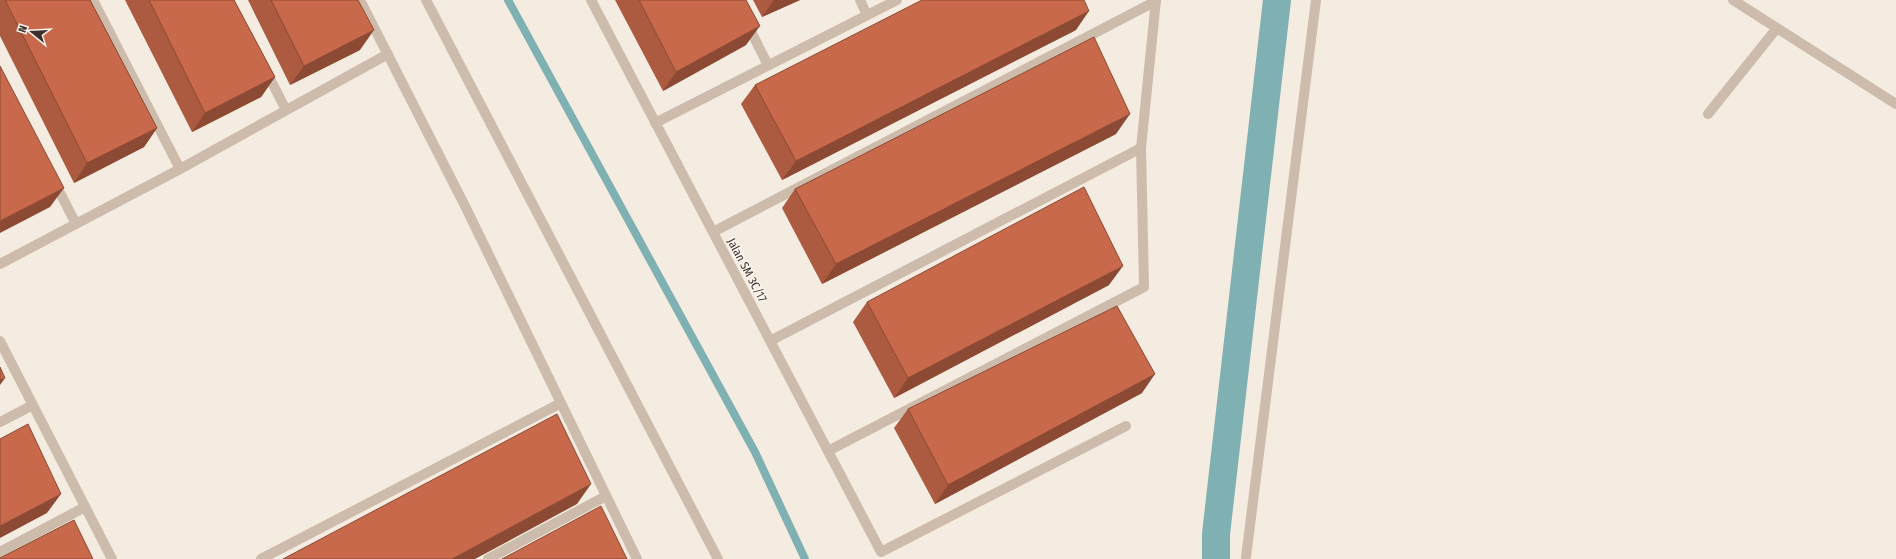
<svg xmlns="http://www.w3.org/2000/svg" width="1896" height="559" viewBox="0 0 1896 559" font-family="'Fira Sans Condensed',sans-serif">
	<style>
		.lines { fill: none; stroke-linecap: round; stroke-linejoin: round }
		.stream { stroke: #7fb0b2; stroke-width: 8 }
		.canal { stroke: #7fb0b2; stroke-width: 28 }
		.service { stroke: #cdbbac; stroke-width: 10 }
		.minor { stroke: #cdbbac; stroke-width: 10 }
		.tertiary { stroke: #cdbbac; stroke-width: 10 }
		.wall { fill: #ac5a40 }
		.shaded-wall { fill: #8c4a34 }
		.building { fill: #c8694b; stroke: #8c4a34 }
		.labels { text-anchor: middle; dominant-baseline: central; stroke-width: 3; stroke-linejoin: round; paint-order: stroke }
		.street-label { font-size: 12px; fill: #3b302b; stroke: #fbf5ee }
	</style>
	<rect width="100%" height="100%" fill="#f4ebe1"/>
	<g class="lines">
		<path class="stream" d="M508,0l247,452 50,107"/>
		<path class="canal" d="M1216,559v-25l61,-534"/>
		<path class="service" d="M735,0l33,65
			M1733,0l163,104
			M266,71l20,39
			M1708,114l69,-86
			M54,181l22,43
			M713,232l443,-231
			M0,264l180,-95
			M828,451l316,-164 -3,-139
			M0,552l85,-45
			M488,559l118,-63"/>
		<path class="minor" d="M93,0l87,169 208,-115
			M360,0l106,208 171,351
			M591,0l290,552 245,-126
			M860,0l7,15
			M655,123l242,-123
			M0,341l112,218
			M770,341l371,-193 15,-148
			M0,422l33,-17
			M1246,557l70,-557
			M261,559l300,-156"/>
		<path class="tertiary" d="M426,0l292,559"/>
	</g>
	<path class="wall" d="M0,0h90l67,128 -13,19 -70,36 -74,-147z
		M125,0h109l41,77 -14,20 -69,35z
		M248,0h110l2,50 -70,35z
		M615,0h131v45l-83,46z
		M753,0h47l-38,17z
		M1076,30l-294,150 -41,-76 14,-19z
		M1116,134l-294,150 -40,-76 13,-19z
		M1109,285l-215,113 -41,-76 14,-20z
		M1142,393l-207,111 -41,-76 14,-19z"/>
	<path class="shaded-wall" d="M774,0h26l-38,17z
		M1089,11l-13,19 -294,150 14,-19z
		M760,26l-14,19 -83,46 13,-19z
		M374,30l-14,20 -70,35 14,-19z
		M275,77l-14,20 -69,35 13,-19z
		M1130,114l-14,20 -294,150 14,-20z
		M157,128l-13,19 -70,36 13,-20z
		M64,188l-14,19 -50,26v-12z
		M1123,266l-14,19 -215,113 14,-20z
		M1155,374l-13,19 -207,111 13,-19z
		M5,378l-5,7v-5z
		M591,484l-14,20 -102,55h-23z
		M61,494l-14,19 -47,25v-12z"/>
	<path class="building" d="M5,0h85l67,128 -70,35z
		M149,0h85l41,77 -70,36z
		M271,0h87l16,30 -70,36z
		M639,0h107l14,26 -84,46z
		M922,0h162l5,11 -293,150 -41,-76z
		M1094,37l36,77 -294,150 -41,-75z
		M0,66l64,122 -64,33z
		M1084,187l39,79 -215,112 -41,-76z
		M1117,306l38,68 -207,111 -40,-76z
		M0,367l5,11 -5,2z
		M557,414l34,70 -139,75h-169z
		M28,424l33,70 -61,32v-87z
		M601,506l26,53h-125z
		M74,520l19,39h-93v-1z"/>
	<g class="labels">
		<g class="street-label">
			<text transform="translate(747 270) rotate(62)">Jalan SM 3C/17</text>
		</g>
	</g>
	<g transform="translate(32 32) rotate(288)" stroke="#fbf5ee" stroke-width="3" paint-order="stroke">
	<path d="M0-3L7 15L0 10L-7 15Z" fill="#3b302b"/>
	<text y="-6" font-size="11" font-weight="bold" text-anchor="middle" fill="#3b302b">N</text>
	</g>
</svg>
